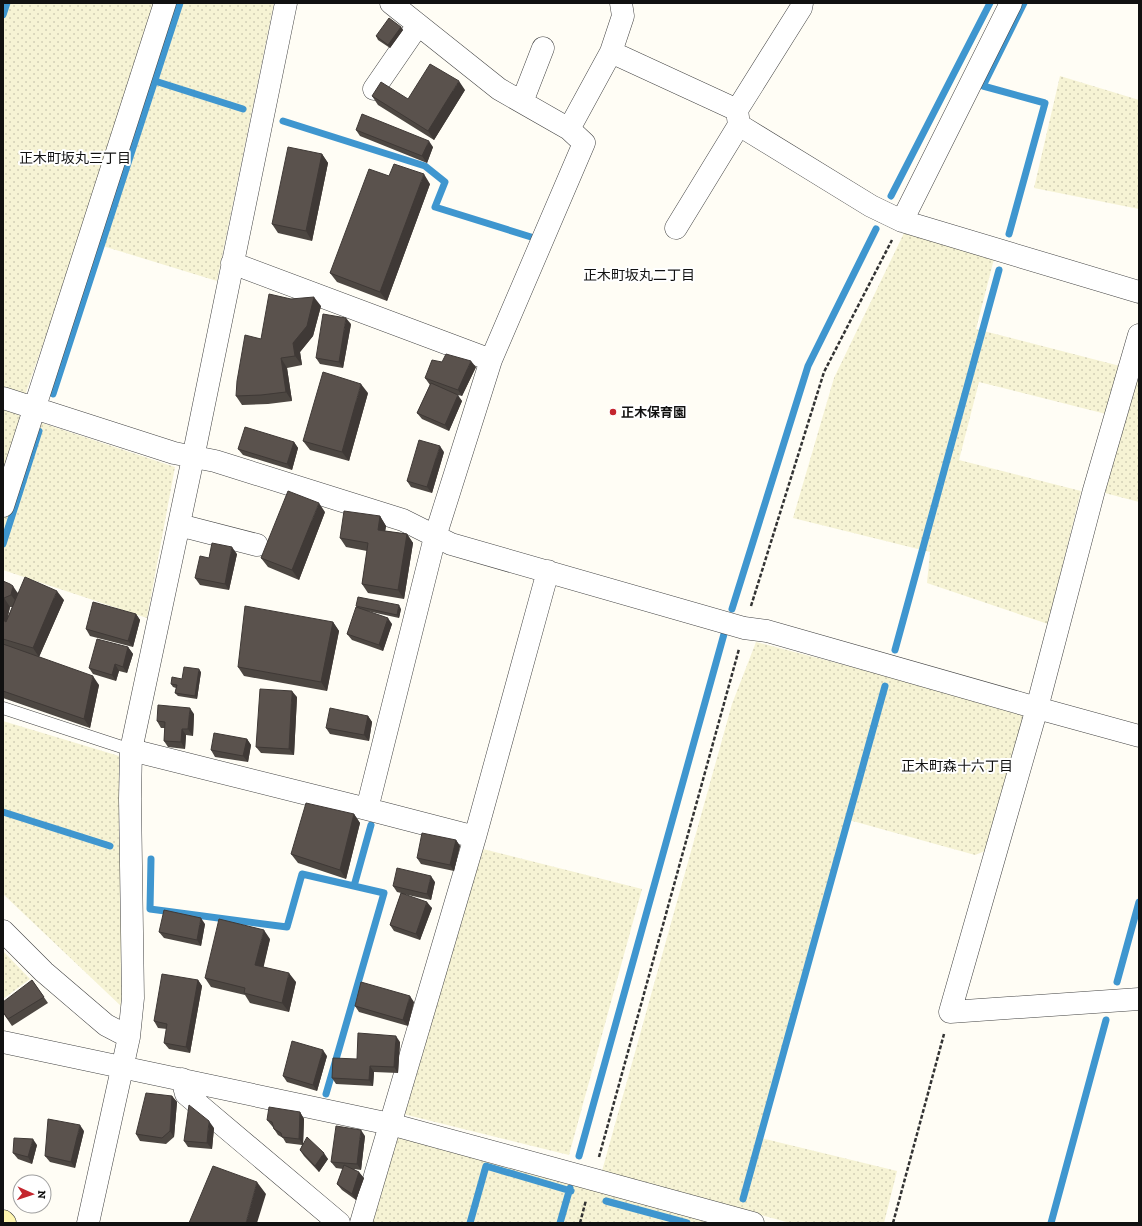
<svg xmlns="http://www.w3.org/2000/svg" width="1142" height="1226" viewBox="0 0 1142 1226" font-family="'Zilla Slab','Noto Sans JP',serif">
	<style>
		.farmland { fill: url(#farmland-dots) }
		.lines { fill: none; stroke-linecap: round; stroke-linejoin: round }
		.stream { stroke: #3f96cf; stroke-width: 7 }
		.lane-casing { stroke: #444; stroke-width: 13 }
		.street-casing { stroke: #444; stroke-width: 23 }
		.secondary-casing { stroke: #333; stroke-width: 23 }
		.path { stroke: #333; stroke-width: 2.5; stroke-dasharray: 4 2; stroke-linecap: butt }
		.lane { stroke: #fff; stroke-width: 12 }
		.street { stroke: #fff; stroke-width: 22 }
		.secondary { stroke: #fff6b0; stroke-width: 22 }
		.wall { fill: #4d4742; fill-rule: evenodd }
		.shaded-wall { fill: #3f3936 }
		.building { fill: #5a524d; stroke: #3f3936 }
		.poi-dot { fill: #c4262e; stroke: #fff; stroke-width: 1.5 }
		.labels { text-anchor: middle; dominant-baseline: central; stroke-width: 4; stroke-linejoin: round; paint-order: stroke }
		.poi-label { font-size: 13px; font-weight: bold; fill: #111; stroke: #fff; text-anchor: start }
		.neighbourhood-label { font-size: 14px; fill: #111; stroke: #fff }
	</style>
	<defs>
		<pattern id="farmland-dots" width="8" height="8" patternUnits="userSpaceOnUse"><rect width="8" height="8" fill="#f6f3d4"/><path d="M2 2h.1M6 6h.1" fill="none" stroke="#d2cfb5" stroke-width="1.8" stroke-linecap="round"/></pattern>
	</defs>
	<rect width="100%" height="100%" fill="#fffdf5"/>
	<path class="farmland" d="M3,3h271l-57,278 -137,-42 -62,176 157,52 -28,151 -144,-48z
		M1060,76l79,24v109l-105,-21z
		M905,231l89,28 -18,70 144,37 -14,48 -127,-32 -20,78 122,31 -33,133 -121,-41 3,-31 -137,-34 41,-140z
		M1139,368v134l-34,-9z
		M756,642l265,69 4,12 -35,126 -15,6 -126,-35 -88,318 136,33 -13,52h-94l-188,-52 130,-467z
		M3,721l116,35 3,251 -119,-113z
		M483,849l159,40 -73,266 -166,-41z
		M3,951l27,28 -27,20z
		M404,1135l321,88h-357l25,-86z"/>
	<g class="lines">
		<path class="stream" d="M3,15l4,-12
			M155,81l88,28
			M283,121l142,45 20,16 -10,25 96,30
			M891,196l99,-193
			M1009,234l36,-131 -62,-17 41,-83
			M53,394l127,-391
			M3,544l36,-113
			M732,609l76,-243 68,-137
			M895,650l104,-380
			M3,812l107,34
			M151,859l-1,50 137,18 15,-53 82,19 -58,201
			M354,886l17,-61
			M1117,982l22,-80
			M579,1156l145,-522
			M743,1199l142,-513
			M606,1201l81,22
			M470,1223l16,-57 85,25
			M560,1223l10,-35
			M1051,1223l55,-203"/>
		<g class="lane-casing">
			<path id="lane" d="M3,708l128,42"/>
		</g>
		<g class="street-casing">
			<path id="street" d="M391,3l108,86 70,40
				M611,52l126,58
				M374,89l44,-64
				M522,102l21,-54
				M739,125l132,81 31,15 237,71
				M902,221l109,-218
				M676,228l63,-103 -2,-15 64,-102 1,-5
				M232,263l259,97
				M1139,335l-45,155 -57,218 -87,304 189,-13
				M3,398l171,55 41,8 188,59 48,24 293,84 23,3 270,77 102,28
				M3,506l162,-503
				M179,525l78,20
				M131,750l236,59 108,28
				M367,809l68,-272 56,-177 93,-217 -15,-14 42,-77 12,-36 -2,-13
				M3,931l41,41 62,53 23,12
				M3,1042l387,82 363,99
				M182,1079l4,15 153,129
				M88,1223l41,-186 4,-39 -3,-199 1,-49 62,-292 93,-455
				M361,1223l114,-386 73,-266"/>
		</g>
		<g class="secondary-casing">
			<path id="secondary" d="M3,1221l2,2"/>
		</g>
		<path class="path" d="M751,606l73,-234 68,-132
			M599,1157l140,-508
			M580,1223l6,-23
			M893,1223l51,-189"/>
		<use href="#lane" class="lane"/>
		<use href="#street" class="street"/>
		<use href="#secondary" class="secondary"/>
	</g>
	<path class="wall" d="M401,27l2,3 -13,18 -12,-8 -2,-4z
		M465,90l-31,50 -56,-35 -6,-9 36,3z
		M356,130l77,17 -6,16 -67,-27z
		M322,154l6,9 -16,78 -34,-8 -6,-9z
		M389,176l41,8 -43,117 -50,-19 -7,-9z
		M291,299l30,7 -8,30 -13,16 2,13 -15,3 5,33 -24,3 -26,1 -6,-9 25,-57z
		M351,324l-8,44 -23,-4 -4,-6z
		M476,367l-14,29 -8,-2 8,7 -13,30 -27,-12 -5,-6 13,-28 -5,-7z
		M368,393l-19,68 -39,-11 -7,-9z
		M294,442l4,6 -6,22 -49,-15 -5,-6z
		M444,452l-12,41 -21,-6 -4,-6z
		M325,512l-26,68 -31,-13 -7,-9z
		M380,516l6,10 -1,5 22,3 6,9 -9,56 -36,-6 -6,-9 5,-33 -21,-4 -6,-9z
		M237,554l-8,36 -29,-5 -5,-7 14,-20z
		M3,581l15,12 46,7 -25,57 60,28 -9,43 -87,-30zM10,607h2l-4,10z
		M356,606l45,3 -2,9 -32,-7 25,13 -9,27 -31,-11 -5,-6 10,-26z
		M136,614l4,6 -7,27 -43,-11 -4,-7z
		M333,622l6,9 -12,60 -83,-15 -6,-9z
		M128,647l5,7 -6,19 -8,-2 -3,10 -23,-7 -4,-6z
		M201,672l-4,27 -19,-3 -3,-3 1,-5 -3,-1 -2,-3 11,-5z
		M297,697l-3,58 -33,-2 -5,-6z
		M194,714l-1,22 -7,-1 -1,14 -17,-2 -4,-6 1,-13h-4l-4,-7z
		M368,716l4,6 -3,19 -39,-7 -4,-6z
		M247,739l4,6 -3,17 -33,-5 -4,-7z
		M354,814l6,9 -14,56 -48,-16 -7,-9z
		M456,840l4,6 -6,25 -33,-7 -4,-6z
		M435,882l-4,18 -28,-6 29,14 -12,32 -26,-9 -4,-6 11,-32 -4,-1 -4,-6z
		M205,924l-4,22 -37,-8 -5,-6z
		M270,939l-7,28 33,15 -7,30 -39,-9 -5,-8 -34,-8 -6,-9z
		M32,980l16,23 -36,23 -9,-13z
		M198,980l4,6 -12,67 -21,-4 -5,-6 3,-14 -9,-1 -4,-7z
		M414,1002l-6,24 -49,-14 -4,-6z
		M400,1042l-2,31 -24,-1 -1,14 -37,-2 -4,-6 25,-19z
		M327,1056l-10,35 -30,-9 -4,-6z
		M172,1096l5,6 -3,35 -8,7 -26,-3 -4,-7z
		M300,1112l4,7 -1,25 25,15 -9,13 -15,-16 -4,-6 2,-5 -16,-2 -3,-5 -5,-3 -4,-6 -1,-2 -1,-1 -5,-6z
		M214,1128l-2,21 -24,-2 -4,-6z
		M84,1131l-9,37 -25,-6 -5,-6z
		M365,1136l-4,34 -7,-1 10,9 -8,22 -14,-10 -5,-6 6,-15 -7,-1 -5,-6z
		M37,1145l-5,19 -14,-5 -5,-6z"/>
	<path class="shaded-wall" d="M401,27l2,3 -13,18 -2,-3z
		M459,81l6,9 -31,50 -6,-9z
		M429,141l4,6 -6,16 -5,-7z
		M322,154l6,9 -16,78 -6,-10z
		M424,174l6,10 -43,117 -7,-9z
		M314,297l7,9 -8,30 -13,16 2,13 -7,-9 -2,-13z
		M346,318l5,6 -8,44 -4,-6z
		M281,358l6,10 5,33 -6,-9z
		M471,361l5,6 -14,29 -4,-6z
		M361,384l7,9 -19,68 -7,-9z
		M458,395l4,6 -13,30 -4,-6z
		M294,442l4,6 -6,22 -5,-6z
		M440,446l4,6 -12,41 -5,-6z
		M319,503l6,9 -26,68 -7,-10z
		M380,516l6,10 -2,13 -6,-9z
		M407,534l6,9 -9,56 -6,-9z
		M232,547l5,7 -8,36 -4,-6z
		M13,586l6,9 -1,9 -7,-9z
		M57,591l7,9 -25,57 -6,-9z
		M4,598l6,9 -5,20 -2,-3v-22z
		M399,605l2,4 -2,9 -2,-3z
		M136,614l4,6 -7,27 -5,-6z
		M388,618l4,6 -9,27 -4,-6z
		M333,622l6,9 -12,60 -6,-9z
		M128,647l5,7 -6,19 -4,-6z
		M115,664l4,7 -3,10 -4,-6z
		M199,669l2,3 -4,27 -2,-3z
		M93,676l6,9 -9,43 -6,-9z
		M292,691l5,6 -3,58 -5,-6z
		M190,708l4,6 -1,22 -5,-7z
		M368,716l4,6 -3,19 -5,-6z
		M182,729l4,6 -1,14 -4,-7z
		M247,739l4,6 -3,17 -5,-6z
		M354,814l6,9 -14,56 -6,-9z
		M456,840l4,6 -6,25 -4,-6z
		M431,876l4,6 -4,18 -4,-6z
		M427,902l5,6 -12,32 -4,-6z
		M201,918l4,6 -4,22 -4,-6z
		M264,930l6,9 -8,35 -7,-9z
		M289,973l7,9 -7,30 -7,-9z
		M198,980l4,6 -12,67 -4,-6z
		M410,996l4,6 -6,24 -5,-6z
		M396,1036l4,6 -2,31 -4,-6z
		M323,1050l4,6 -10,35 -4,-6z
		M370,1066l4,6 -1,14 -4,-6z
		M172,1096l5,6 -3,35 -4,-6z
		M300,1112l4,7 -1,26 -4,-6z
		M209,1121l5,7 -2,21 -5,-6z
		M80,1125l4,6 -9,37 -4,-6z
		M361,1130l4,6 -4,34 -4,-6z
		M33,1139l4,6 -5,19 -4,-7z
		M324,1153l4,6 -9,13 -4,-6z
		M359,1172l5,6 -8,22 -4,-6z
		M257,1182l9,12 -9,29h-11z"/>
	<path class="building" d="M389,18l12,9 -13,18 -12,-9z
		M430,64l29,17 -31,50 -56,-35 9,-14 27,17z
		M362,114l67,27 -7,15 -66,-26z
		M288,147l34,7 -16,77 -34,-7z
		M394,164l30,10 -44,118 -50,-19 39,-104 20,7z
		M269,294l22,5 23,-2 -7,29 -14,17 2,13 -14,2 5,34 -25,3 -25,1 1,-15 8,-46 16,4z
		M323,314l23,4 -7,44 -23,-4z
		M446,354l25,7 -13,29 -33,-12 7,-18 10,2z
		M323,372l38,12 -19,68 -39,-11z
		M431,383l27,12 -13,30 -28,-12z
		M245,427l49,15 -7,22 -49,-15z
		M419,440l21,6 -13,41 -20,-6z
		M288,491l31,12 -27,67 -31,-12z
		M344,511l36,5 -2,14 29,4 -9,56 -36,-6 6,-41 -28,-5z
		M212,543l20,4 -7,37 -30,-6 5,-22 9,2z
		M25,577l32,14 -24,57 -30,-9v-19l3,2z
		M3,581l7,3 3,2 -2,9 -7,3 -1,4z
		M358,597l41,8 -2,10 -41,-9z
		M93,602l43,12 -8,27 -42,-12z
		M245,606l88,16 -12,60 -83,-15z
		M356,607l32,11 -9,27 -32,-11z
		M97,639l31,8 -5,20 -8,-3 -3,11 -23,-7z
		M3,644l90,32 -9,43 -81,-28z
		M184,667l15,2 -4,27 -20,-3 2,-8 -6,-1 1,-7 10,2z
		M260,689l32,2 -3,58 -33,-2z
		M158,705l32,3 -2,21h-6l-1,13 -17,-1 1,-19 -8,-1z
		M330,708l38,8 -4,19 -38,-7z
		M214,733l33,6 -4,17 -32,-6z
		M306,803l48,11 -14,56 -49,-16z
		M422,833l34,7 -6,25 -33,-7z
		M397,868l34,8 -4,18 -34,-8z
		M401,893l26,9 -11,32 -26,-9z
		M164,910l37,8 -4,22 -38,-8z
		M219,919l45,11 -9,35 34,8 -7,30 -38,-10 1,-5 -40,-10z
		M162,974l36,6 -12,67 -22,-4 3,-19 -13,-3z
		M32,980l12,17 -36,22 -5,-7v-10z
		M361,982l49,14 -7,24 -48,-14z
		M358,1033l38,3 -2,31 -24,-1 -1,14 -37,-2 1,-20 24,1z
		M292,1041l31,9 -10,35 -30,-9z
		M146,1093l26,3 -2,35 -8,7 -26,-4z
		M189,1105l20,16 -2,22 -23,-2z
		M269,1107l31,5 -1,27 -17,-2 -1,-4 -7,-4 -2,-7 -5,-2z
		M48,1119l32,6 -9,37 -26,-6z
		M336,1126l25,4 -4,34 -26,-2z
		M307,1137l17,16 -9,13 -15,-16z
		M14,1138l19,1 -5,18 -15,-4z
		M344,1165l15,7 -7,22 -15,-10z
		M213,1166l44,16 -11,41h-57z"/>
	<circle class="poi-dot" cx="613" cy="412" r="4"/>
	<g class="labels">
		<g class="poi-label">
			<text x="621" y="412">正木保育園</text>
		</g>
		<g class="neighbourhood-label">
			<text x="75" y="158">正木町坂丸三丁目</text>
			<text x="639" y="275">正木町坂丸二丁目</text>
			<text x="957" y="766">正木町森十六丁目</text>
		</g>
	</g>
	<rect width="1142" height="1226" fill="none" stroke="#111111" stroke-width="8"/>
	<g transform="translate(32 1194) rotate(93)"><circle r="19" fill="#ffffff" stroke="#a0a0a0"/>
	<path d="M0-3L7 15L0 10L-7 15Z" fill="#c4262e"/>
	<text y="-6" font-size="11" font-weight="bold" text-anchor="middle" fill="#111111">N</text>
	</g>
</svg>
